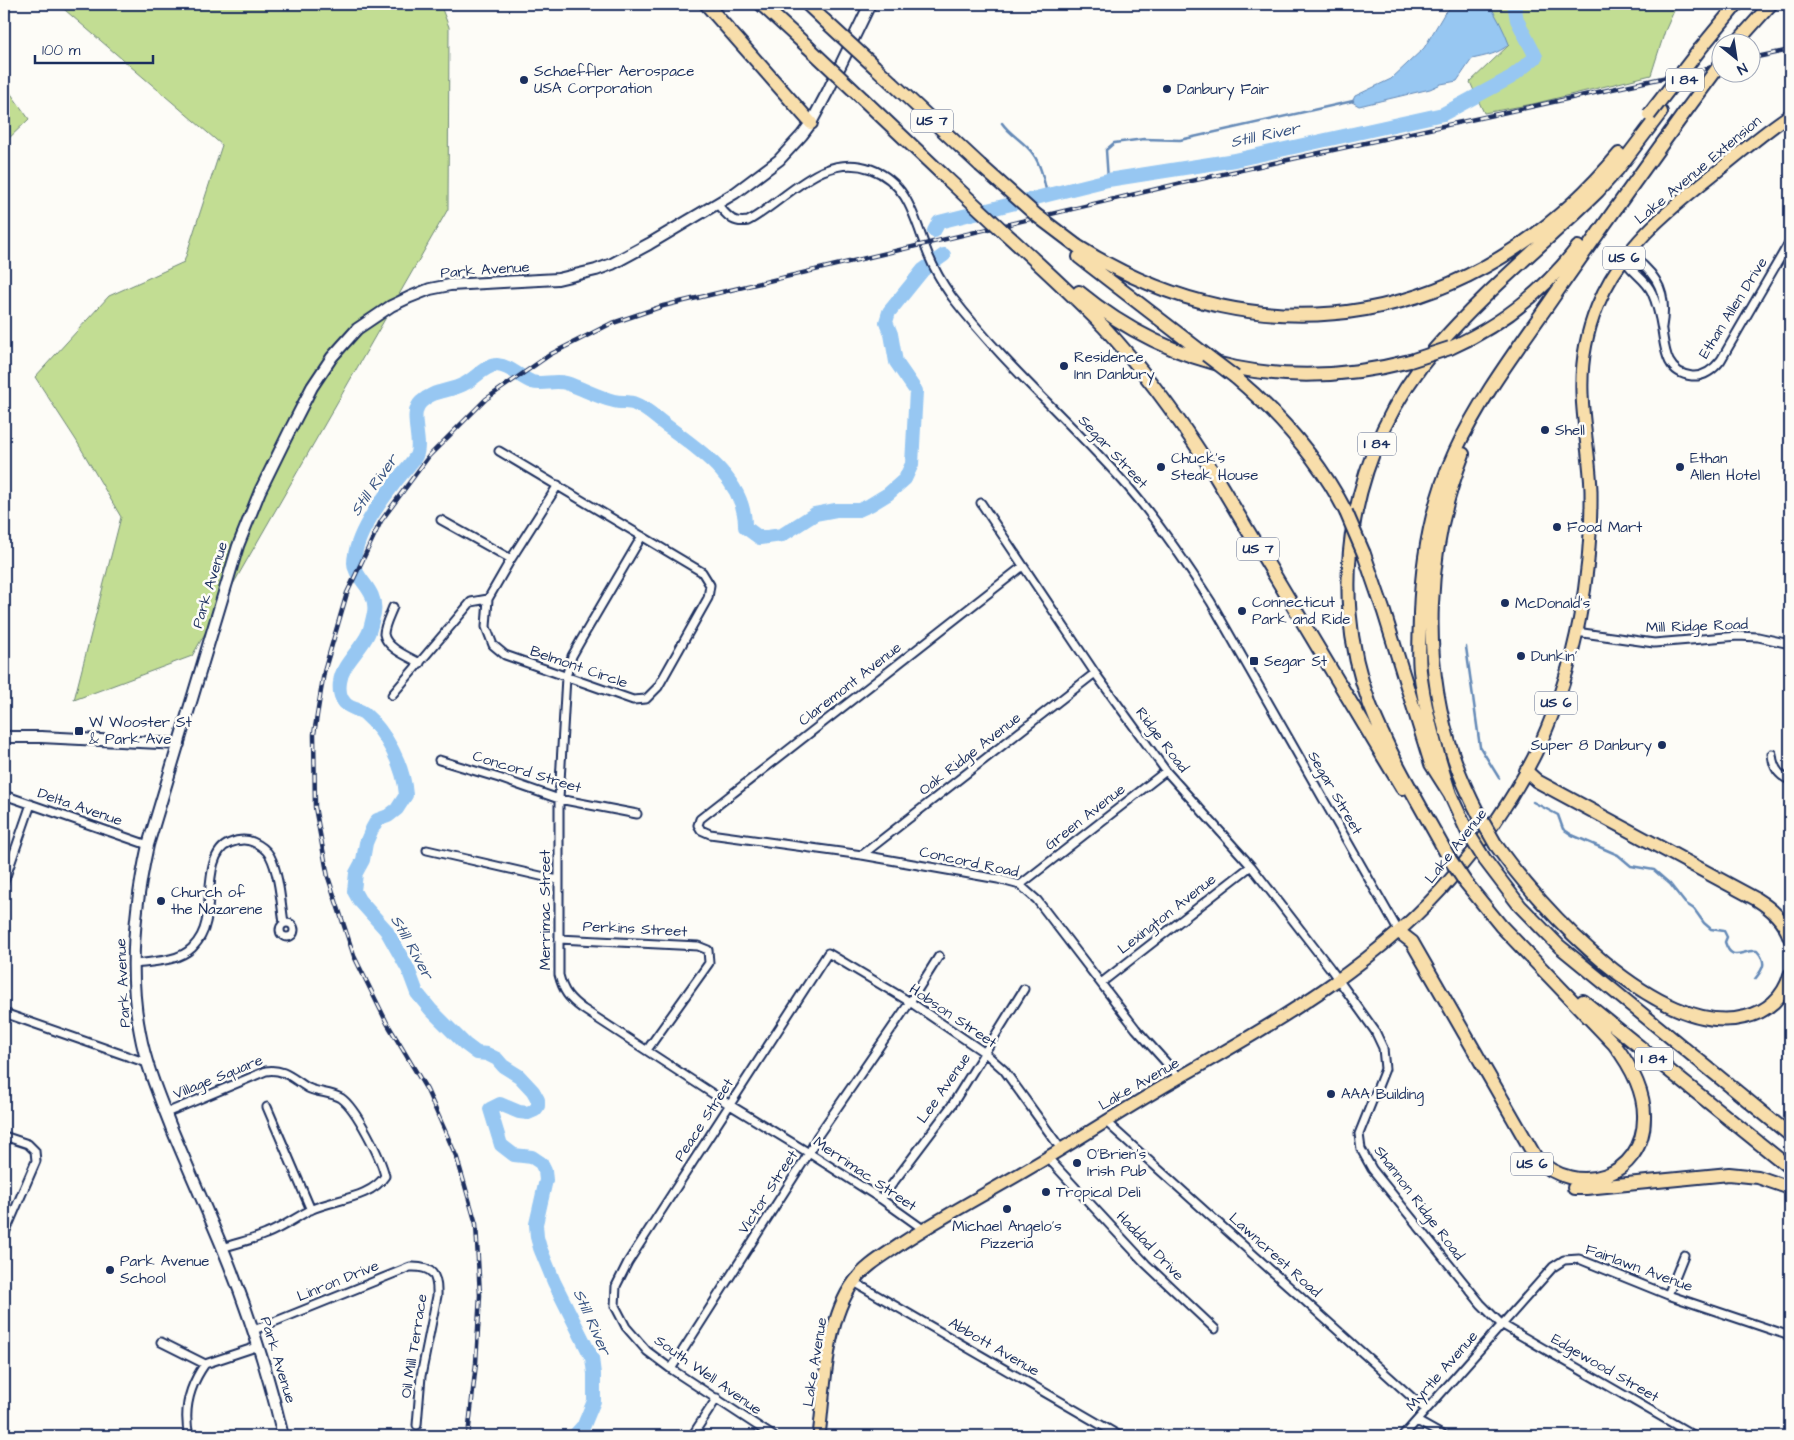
<svg xmlns="http://www.w3.org/2000/svg" width="1794" height="1440" viewBox="0 0 1794 1440" font-family="'Architects Daughter',sans-serif">
	<style>
		.green { fill: #c2dd93; stroke: #6e8678 }
		.water { fill: #97c7f2; stroke: #658ab7 }
		.lines { fill: none; stroke-linecap: round; stroke-linejoin: round }
		.stream { stroke: #658ab7; stroke-width: 2.5 }
		.river { stroke: #97c7f2; stroke-width: 14 }
		.street-casing { stroke: #1b2f5e; stroke-width: 11 }
		.secondary-casing { stroke: #1b2f5e; stroke-width: 14 }
		.primary-casing { stroke: #1b2f5e; stroke-width: 15 }
		.highway-casing { stroke: #1b2f5e; stroke-width: 16 }
		.street { stroke: #fdfcf7; stroke-width: 7 }
		.secondary { stroke: #fdfcf7; stroke-width: 10 }
		.primary { stroke: #f8deab; stroke-width: 11 }
		.highway { stroke: #f8deab; stroke-width: 12 }
		.rail-casing { stroke: #1b2f5e; stroke-width: 4.5 }
		.rail { stroke: #fdfcf7; stroke-width: 2.5; stroke-dasharray: 8; stroke-linecap: butt }
		.highway-bridge-casing { stroke: #1b2f5e; stroke-width: 16; stroke-linecap: butt }
		.highway-bridge { stroke: #f8deab; stroke-width: 12 }
		.poi-dot { fill: #1b2f5e; stroke: #fdfcf7; stroke-width: 2 }
		.labels { text-anchor: middle; dominant-baseline: central; stroke-width: 5; stroke-linejoin: round; paint-order: stroke }
		.shield { fill: #fdfcf7; stroke: #5f6c8c; stroke-width: 1 }
		.shield-label { font-size: 14px; font-weight: bold; fill: #1b2f5e }
		.poi-label { font-size: 15px; fill: #1b2f5e; stroke: #fdfcf7; text-anchor: start }
		.street-label { font-size: 15px; fill: #1b2f5e; stroke: #fdfcf7 }
		.water-label { font-size: 16px; font-style: italic; fill: #3a5583; stroke: #fdfcf7 }
	</style>
	<rect width="100%" height="100%" fill="#fdfcf7"/>
	<filter id="ink" filterUnits="userSpaceOnUse"><feTurbulence type="fractalNoise" baseFrequency=".02" numOctaves="2"/><feDisplacementMap in="SourceGraphic" scale="10" xChannelSelector="R" yChannelSelector="G"/><feConvolveMatrix kernelMatrix="1 2 1 2 8 2 1 2 1" color-interpolation-filters="sRGB"/></filter>
	<g filter="url(#ink)">
		<path class="green" d="M58,4h382l9,23 -1,182 -256,447 -118,44 47,-183 -45,-77 -41,-63 74,-81 75,-34 38,-117z
			M1489,4h188l-12,27 -14,44 -118,29 -49,9 -14,-31 39,-37z
			M4,84l25,35 -25,24z"/>
		<path class="water" d="M1454,4h35c8,13 15,26 20,40 -10,10 -24,12 -37,15l-15,22 -16,3 -11,5 -71,17 -7,-4 3,-6 36,-17 33,-31 20,-34z"/>
		<g class="lines">
			<path class="stream" d="M1002,123c8,12 23,19 31,31 8,11 11,27 14,40
				M1108,180l-2,-30 8,-7 30,-4 36,1 173,-39
				M1466,647l14,100 19,31
				M1533,802l25,13 5,14 9,6 46,20 13,11 23,4 16,14 15,19 9,6 10,14 7,6 13,2 3,6 -2,5c7,22 17,7 32,9 10,11 7,17 -2,28"/>
			<path class="river" d="M934,231l5,-9 169,-42 127,-20 208,-46 67,-36 26,-21 -19,-37 -3,-16
				M574,1436l10,-11 10,-24v-27l-2,-16 -38,-76 -14,-34 -3,-11 -1,-13 10,-44 -1,-9 -4,-8 -9,-6 -18,-2 -13,-10 -11,-36 10,-5 19,8 9,1 7,-3 3,-4v-6l-5,-9 -14,-15 -16,-10 -6,-7 -10,-5 -10,-1 -12,-9 -34,-34 -14,-17 -9,-24 -22,-39 -27,-30 -5,-9 2,-18 7,-13 3,-17 6,-14 5,-9 11,-4 9,-7 9,-14c-2,-29 -20,-63 -42,-82 -6,-4 -15,-5 -19,-10 -5,-5 -6,-14 -5,-21 2,-18 20,-31 28,-48 3,-6 4,-14 6,-21 4,-24 -20,-34 -20,-50 1,-29 27,-62 43,-83 6,-8 14,-16 19,-24 7,-15 -8,-42 5,-54 12,-12 28,-10 43,-18 11,-5 21,-19 33,-19 14,1 22,12 35,17 10,3 23,-2 34,1 16,5 31,14 48,18 7,2 15,0 21,3 12,4 22,15 32,22 33,24 79,55 78,101l15,11 22,-3 33,-21 21,-4h23l11,-5 18,-11 17,-15 7,-15 4,-73 -20,-29 -5,-28 -5,-12 3,-10 34,-42 21,-15"/>
			<g class="street-casing">
				<path id="street" d="M717,204c10,11 15,20 31,17 39,-21 74,-70 123,-52 38,14 44,52 57,85 6,15 14,29 24,43 53,69 120,126 177,191 31,36 57,75 82,114l188,330
					M1662,327c4,-24 1,-43 -17,-60 -7,-7 -11,-10 -21,-10 5,15 22,21 28,36 5,11 8,25 10,37 3,20 4,43 30,46 13,1 22,-7 29,-16l69,-119
					M499,451l203,121 8,13 -2,13 -50,89 -12,12 -13,1 -128,-45 -12,-10 -7,-18 2,-28 23,-40 47,-74
					M981,503l114,170 71,98 85,95 79,102 45,63 8,17 2,21 -26,65 2,15 11,20 109,135 20,20 194,112
					M441,520l70,39
					M642,536l-61,104 -9,16 -6,21 -7,122v176c4,16 10,24 24,34l147,96 79,48 72,46 42,30
					M1023,566l-323,253 -2,6 3,5 9,4 152,21 136,24 22,6 17,15 99,129 44,49
					M393,607c-3,8 -9,19 -9,27 2,14 25,23 36,29
					M1576,632l78,11 84,-7 20,1 32,7
					M392,695l79,-93 17,-3
					M1772,754c1,12 6,22 18,26
					M439,760l60,18 60,21 78,15
					M4,795l144,50
					M427,850l131,30
					M862,855l233,-182
					M4,882l27,-78
					M1020,885l146,-114
					M280 930a7 7 0 1 1 14 0a7 7 0 1 1-14 0Z
					M559,939l139,7 10,4 1,13 -62,87
					M135,964c19,-3 42,-2 57,-16 7,-7 12,-16 14,-26 6,-23 -1,-70 24,-79 7,-3 16,-4 23,-1 7,3 13,7 17,14 9,17 11,47 14,67
					M1101,983l150,-117
					M4,1013l143,50
					M267,1107l44,103
					M166,1113l100,-42c18,-3 27,8 42,17 10,5 22,4 33,10 15,10 40,60 44,78 -15,23 -52,23 -75,34 -15,8 -28,18 -44,24 -14,6 -29,9 -44,14
					M1105,1121l321,289
					M4,1136l24,8 7,7 1,10 -32,74
					M1048,1158l98,106 69,65
					M881,1199l71,-94 72,-116
					M854,1282l266,154
					M1668,1295l16,-40
					M254,1330l156,-63c22,-1 28,7 27,29l-16,80 -4,49
					M161,1342l44,22 54,-18
					M671,1369l138,-216 8,-16 93,-135 29,-46
					M1417,1421l27,15
					M189,1436c-6,-26 1,-51 16,-72
					M692,1436l25,-38
					M773,1436l-102,-67 -24,-18 -21,-24 -11,-21 1,-20 12,-24 200,-309 82,49 75,51 19,17 57,79
					M1403,1436l150,-169 11,-7 15,-1 89,36 122,41"/>
			</g>
			<g class="secondary-casing">
				<path id="secondary" d="M4,737h37l138,7
					M283,1436c-15,-64 -35,-126 -60,-187 -17,-41 -35,-81 -52,-122 -12,-31 -25,-61 -31,-94 -12,-60 -5,-129 8,-188l90,-299 22,-55 29,-59 23,-45 20,-30 25,-28 34,-23 19,-9 20,-8 20,-4 108,-6 38,-9 16,-6 37,-20 86,-51 44,-33 23,-25 9,-12 17,-32 42,-87"/>
			</g>
			<g class="primary-casing">
				<path id="primary" d="M819,1436c6,-47 6,-115 35,-154 12,-17 31,-27 48,-39 37,-24 76,-45 114,-67 49,-28 96,-59 145,-88 104,-60 214,-119 293,-213 34,-40 65,-85 87,-133 35,-77 51,-167 50,-251 -1,-33 -8,-65 -9,-98 -1,-29 4,-59 15,-86 24,-61 74,-99 123,-138 23,-18 45,-38 70,-54"/>
			</g>
			<g class="highway-casing">
				<path id="highway" d="M706,4l105,119
					M761,4l47,43
					M807,4l17,16
					M1737,42l34,-38
					M1700,49l37,-45
					M875,67l105,98
					M864,100l77,73
					M1004,232c34,31 68,62 100,95 39,42 73,89 104,137l194,324
					M1077,246c189,120 400,79 542,-92
					M1079,257l127,98
					M1079,292c96,79 211,100 331,69
					M1450,348c52,-23 93,-56 128,-101
					M1235,377c45,38 84,82 111,135
					M1463,454c-37,95 -43,208 -9,304 7,21 16,40 26,59
					M1364,554l20,58 47,152 19,30 18,39
					M1526,771l11,10 219,118c16,10 28,21 34,39
					M1450,794c-13,-40 -25,-81 -30,-123 -2,-19 0,-39 0,-58 2,-54 12,-111 35,-161 26,-56 64,-105 99,-156 44,-63 89,-126 134,-188
					M1496,845c44,63 163,194 249,172 22,-5 39,-20 45,-42
					M1449,858c-27,-50 -58,-99 -79,-153 -45,-119 -18,-259 65,-356 49,-57 109,-105 163,-158l19,-21 44,-58
					M1485,860l35,46 39,40 231,189
					M1399,932l13,10 124,216c40,41 108,19 108,-40 1,-27 -14,-53 -30,-74l-113,-118 -35,-43
					M1583,1001l207,167
					M1574,1188h12l143,-14 29,3 32,11"/>
			</g>
			<use href="#street" class="street"/>
			<use href="#secondary" class="secondary"/>
			<use href="#primary" class="primary"/>
			<use href="#highway" class="highway"/>
			<g class="rail-casing">
				<path id="rail" d="M1752,58l38,-8
					M468,1436l8,-73 4,-68 -4,-71 -19,-66 -30,-68 -40,-67 -33,-67 -26,-79 -13,-70 -1,-73 10,-62 23,-79 34,-72 48,-65 57,-57 65,-45 59,-30 53,-18 519,-123 540,-118"/>
			</g>
			<use href="#rail" class="rail"/>
			<g class="highway-bridge-casing">
				<path id="highway-bridge" d="M824,20l51,47
					M808,47l56,53
					M1688,108l34,-46
					M1649,115l51,-66
					M980,165l56,50 41,31
					M941,173l63,59
					M1206,355l29,22
					M1410,361l40,-13
					M1346,512l18,42
					M1480,817l16,28
					M1468,833l17,27
					M1449,858l17,25"/>
			</g>
			<use href="#highway-bridge" class="highway-bridge"/>
		</g>
	</g>
	<g class="poi-dot">
		<circle cx="524" cy="80" r="5"/>
		<circle cx="1167" cy="89" r="5"/>
		<circle cx="1064" cy="366" r="5"/>
		<circle cx="1545" cy="430" r="5"/>
		<circle cx="1161" cy="467" r="5"/>
		<circle cx="1680" cy="467" r="5"/>
		<circle cx="1557" cy="527" r="5"/>
		<circle cx="1505" cy="603" r="5"/>
		<circle cx="1242" cy="611" r="5"/>
		<circle cx="1521" cy="656" r="5"/>
		<rect x="1249" y="656" width="10" height="10" rx="2.5"/>
		<rect x="74" y="726" width="10" height="10" rx="2.5"/>
		<circle cx="1662" cy="745" r="5"/>
		<circle cx="161" cy="901" r="5"/>
		<circle cx="1331" cy="1094" r="5"/>
		<circle cx="1077" cy="1163" r="5"/>
		<circle cx="1046" cy="1192" r="5"/>
		<circle cx="1007" cy="1209" r="5"/>
		<circle cx="110" cy="1270" r="5"/>
	</g>
	<g class="labels">
		<g class="shield">
			<rect x="1666" y="68.5" width="38" height="23" rx="4"/>
			<rect x="911" y="109.5" width="42" height="23" rx="4"/>
			<rect x="1603" y="246.5" width="42" height="23" rx="4"/>
			<rect x="1358" y="432.5" width="38" height="23" rx="4"/>
			<rect x="1237" y="537.5" width="42" height="23" rx="4"/>
			<rect x="1535" y="691.5" width="42" height="23" rx="4"/>
			<rect x="1635" y="1047.5" width="38" height="23" rx="4"/>
			<rect x="1511" y="1152.5" width="42" height="23" rx="4"/>
		</g>
		<g class="shield-label">
			<text x="1685" y="80">I 84</text>
			<text x="932" y="121">US 7</text>
			<text x="1624" y="258">US 6</text>
			<text x="1377" y="444">I 84</text>
			<text x="1258" y="549">US 7</text>
			<text x="1556" y="703">US 6</text>
			<text x="1654" y="1059">I 84</text>
			<text x="1532" y="1164">US 6</text>
		</g>
		<g class="poi-label">
			<text x="534" y="71">Schaeffler Aerospace<tspan x="534" dy="17">USA Corporation</tspan></text>
			<text x="1177" y="89">Danbury Fair</text>
			<text x="1074" y="357">Residence<tspan x="1074" dy="17">Inn Danbury</tspan></text>
			<text x="1555" y="430">Shell</text>
			<text x="1171" y="458">Chuck's<tspan x="1171" dy="17">Steak House</tspan></text>
			<text x="1690" y="458">Ethan<tspan x="1690" dy="17">Allen Hotel</tspan></text>
			<text x="1567" y="527">Food Mart</text>
			<text x="1252" y="602">Connecticut<tspan x="1252" dy="17">Park and Ride</tspan></text>
			<text x="1515" y="603">McDonald's</text>
			<text x="1531" y="656">Dunkin'</text>
			<text x="1264" y="661">Segar St</text>
			<text x="89" y="722">W Wooster St<tspan x="89" dy="17">&amp; Park Ave</tspan></text>
			<text x="1652" y="745" text-anchor="end">Super 8 Danbury</text>
			<text x="171" y="892">Church of<tspan x="171" dy="17">the Nazarene</tspan></text>
			<text x="1341" y="1094">AAA Building</text>
			<text x="1087" y="1154">O'Brien's<tspan x="1087" dy="17">Irish Pub</tspan></text>
			<text x="1056" y="1192">Tropical Deli</text>
			<text x="1007" y="1226" text-anchor="middle">Michael Angelo's<tspan x="1007" dy="17">Pizzeria</tspan></text>
			<text x="120" y="1261">Park Avenue<tspan x="120" dy="17">School</tspan></text>
		</g>
		<g class="street-label">
			<text transform="translate(1698 170) rotate(-40)">Lake Avenue Extension</text>
			<text transform="translate(485 270) rotate(-4)">Park Avenue</text>
			<text transform="translate(1733 308) rotate(-58)">Ethan Allen Drive</text>
			<text transform="translate(1113 452) rotate(47)">Segar Street</text>
			<text transform="translate(210 585) rotate(-73)">Park Avenue</text>
			<text transform="translate(1697 626) rotate(-2)">Mill Ridge Road</text>
			<text transform="translate(579 667) rotate(19)">Belmont Circle</text>
			<text transform="translate(850 684) rotate(-38)">Claremont Avenue</text>
			<text transform="translate(1162 740) rotate(53)">Ridge Road</text>
			<text transform="translate(970 754) rotate(-38)">Oak Ridge Avenue</text>
			<text transform="translate(527 772) rotate(17)">Concord Street</text>
			<text transform="translate(1335 793) rotate(60)">Segar Street</text>
			<text transform="translate(80 807) rotate(19)">Delta Avenue</text>
			<text transform="translate(1085 817) rotate(-38)">Green Avenue</text>
			<text transform="translate(1456 846) rotate(-52)">Lake Avenue</text>
			<text transform="translate(969 862) rotate(12)">Concord Road</text>
			<text transform="translate(545 910) rotate(-90)">Merrimac Street</text>
			<text transform="translate(1167 914) rotate(-38)">Lexington Avenue</text>
			<text transform="translate(635 929) rotate(3)">Perkins Street</text>
			<text transform="translate(123 983) rotate(-93)">Park Avenue</text>
			<text transform="translate(953 1016) rotate(34)">Hobson Street</text>
			<text transform="translate(218 1077) rotate(-22)">Village Square</text>
			<text transform="translate(1139 1084) rotate(-30)">Lake Avenue</text>
			<text transform="translate(944 1088) rotate(-55)">Lee Avenue</text>
			<text transform="translate(704 1120) rotate(-57)">Peace Street</text>
			<text transform="translate(865 1174) rotate(34)">Merrimac Street</text>
			<text transform="translate(768 1192) rotate(-57)">Victor Street</text>
			<text transform="translate(1419 1203) rotate(53)">Shannon Ridge Road</text>
			<text transform="translate(1150 1246) rotate(46)">Haddad Drive</text>
			<text transform="translate(1275 1255) rotate(42)">Lawncrest Road</text>
			<text transform="translate(1639 1268) rotate(20)">Fairlawn Avenue</text>
			<text transform="translate(338 1281) rotate(-22)">Linron Drive</text>
			<text transform="translate(414 1346) rotate(-81)">Oil Mill Terrace</text>
			<text transform="translate(994 1347) rotate(30)">Abbott Avenue</text>
			<text transform="translate(278 1360) rotate(73)">Park Avenue</text>
			<text transform="translate(815 1362) rotate(-81)">Lake Avenue</text>
			<text transform="translate(1605 1368) rotate(30)">Edgewood Street</text>
			<text transform="translate(1442 1371) rotate(-49)">Myrtle Avenue</text>
			<text transform="translate(708 1375) rotate(35)">South Well Avenue</text>
		</g>
		<g class="water-label">
			<text transform="translate(1265 135) rotate(-12)">Still River</text>
			<text transform="translate(374 485) rotate(-55)">Still River</text>
			<text transform="translate(412 947) rotate(61)">Still River</text>
			<text transform="translate(592 1322) rotate(66)">Still River</text>
		</g>
	</g>
	<rect width="1794" height="1440" fill="none" stroke="#fdfcf7" stroke-width="20"/>
	<rect x="10" y="10" width="1774" height="1420" fill="none" stroke="#1b2f5e" stroke-width="2" filter="url(#ink)"/>
	<g transform="translate(1736 58) rotate(150)"><circle r="24" fill="#fdfcf7" stroke="#a3aaba"/>
	<path d="M0-4L9 19L0 12L-9 19Z" fill="#1b2f5e"/>
	<text y="-8" font-size="14" font-weight="bold" text-anchor="middle" fill="#1b2f5e">N</text>
	</g>
	<path d="M35 55v8h118v-8" fill="none" stroke="#1b2f5e" stroke-width="2.5"/>
	<text x="42" y="55" font-size="15" fill="#1b2f5e" stroke="#fdfcf7" stroke-width="4" paint-order="stroke">100 m</text>
</svg>
